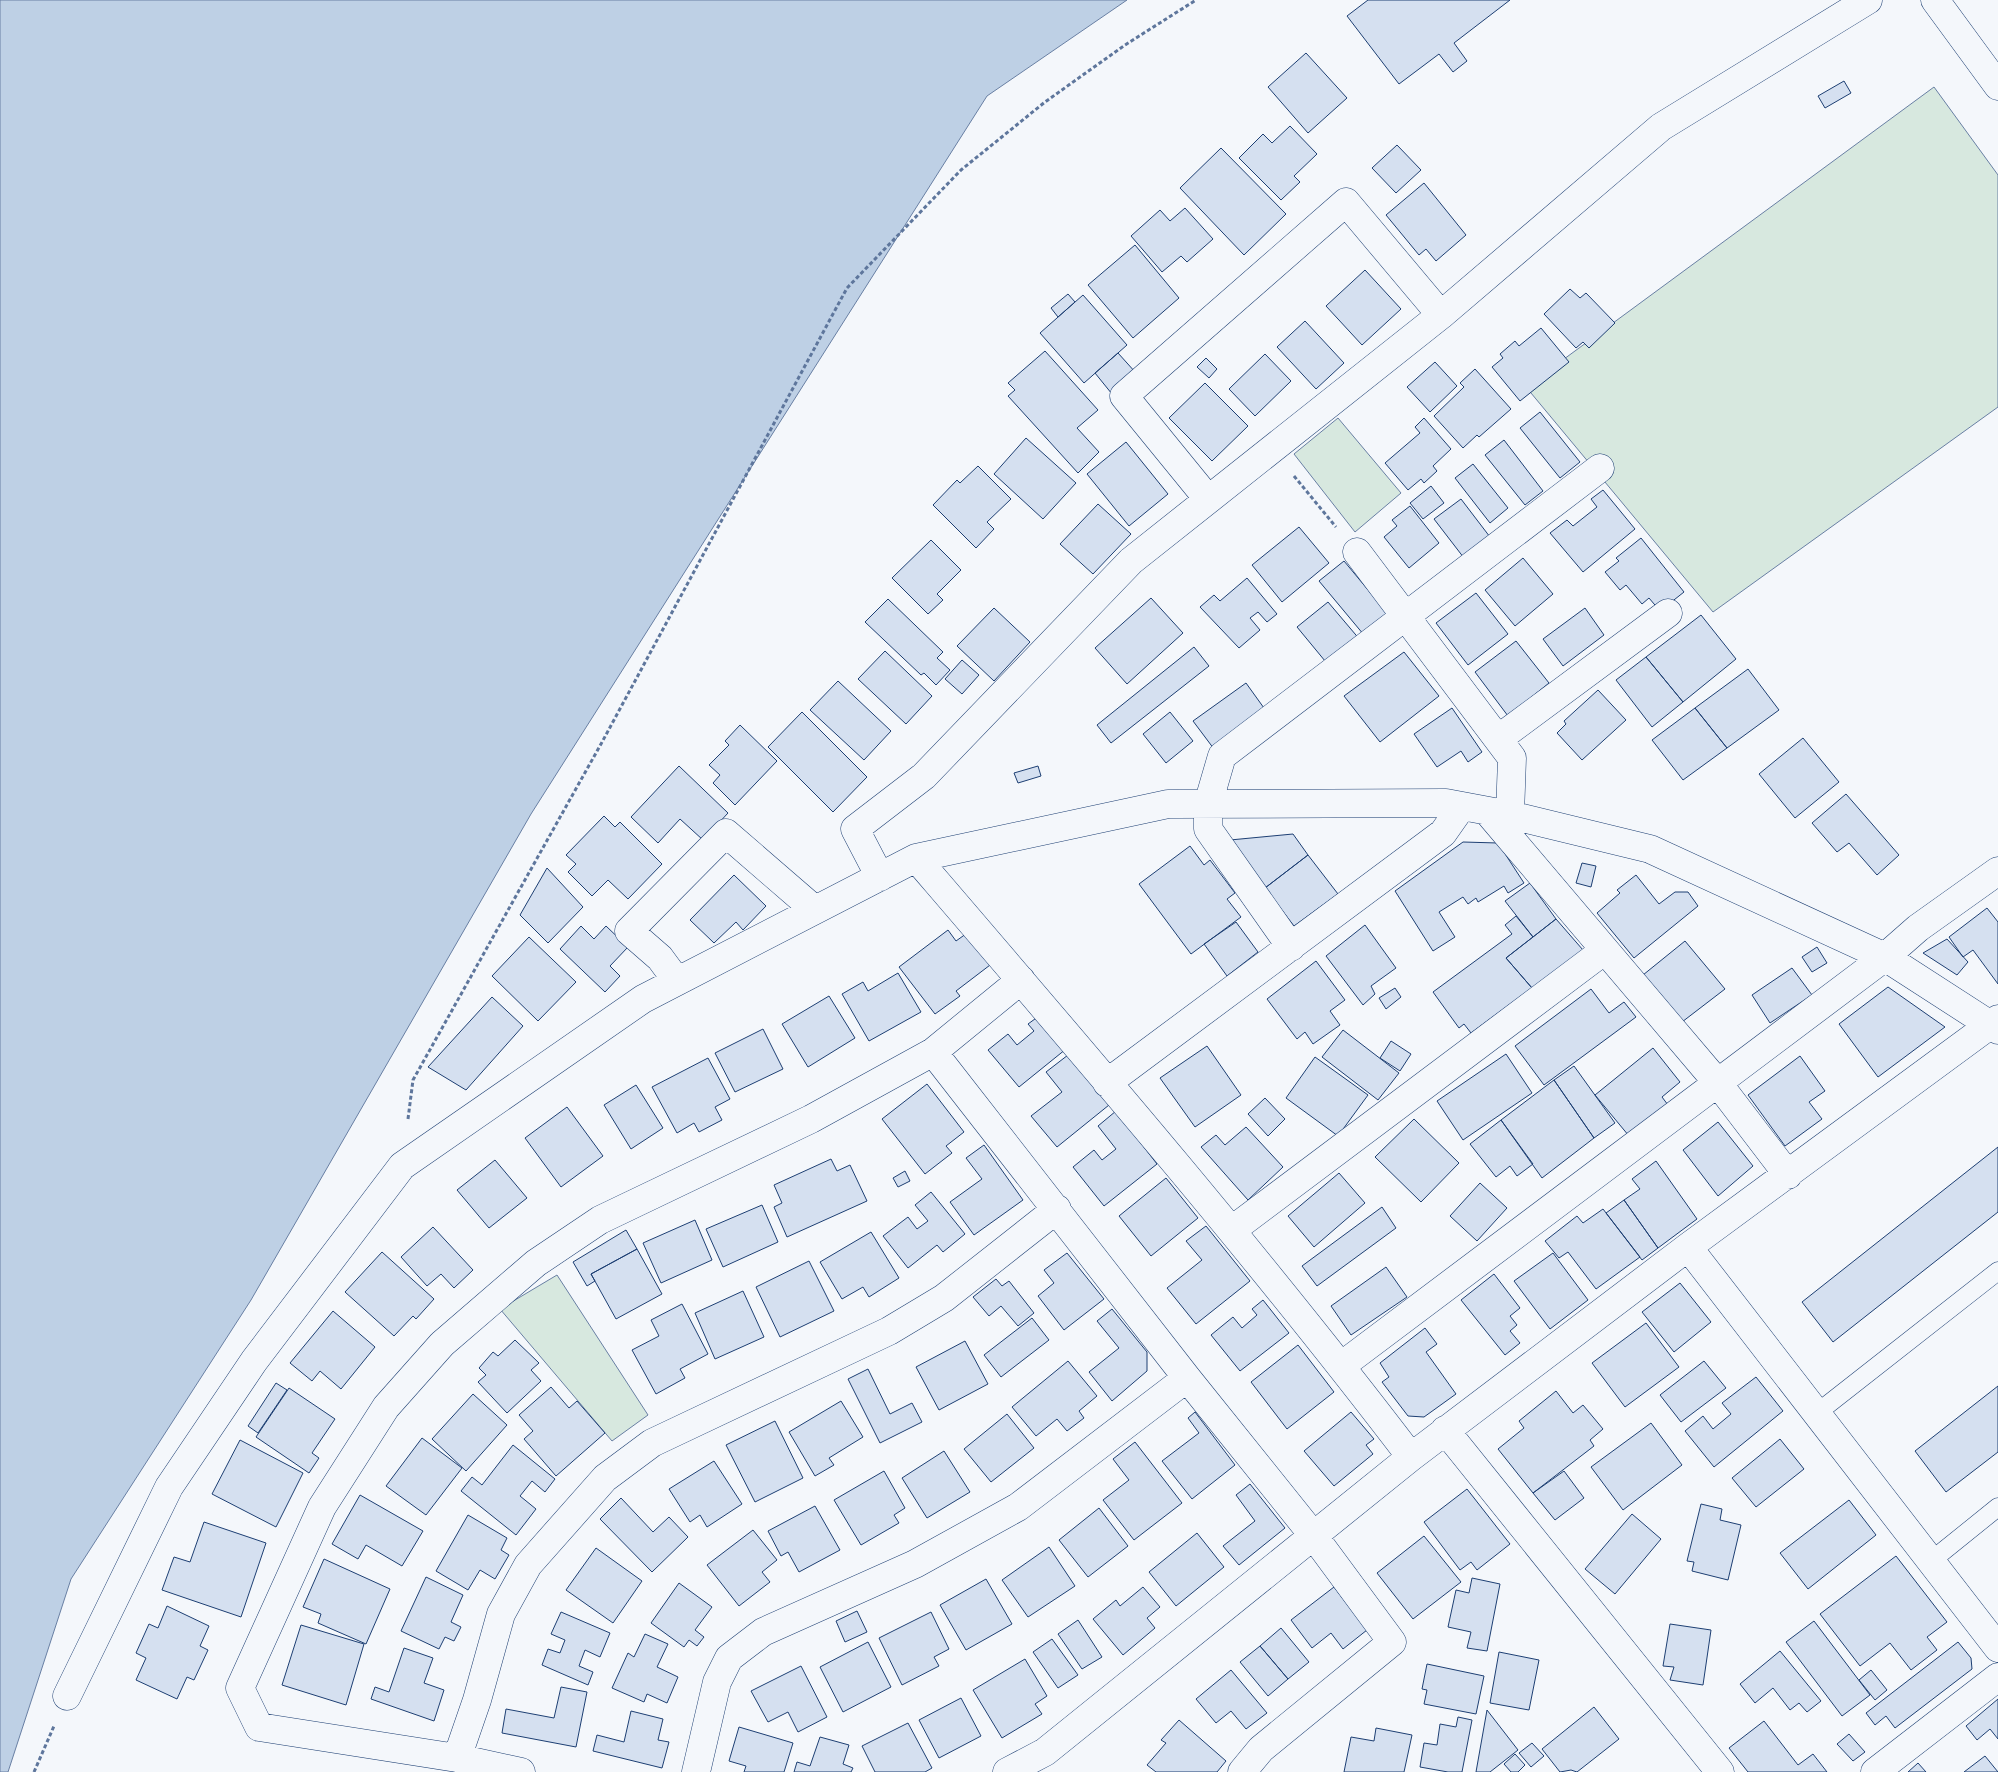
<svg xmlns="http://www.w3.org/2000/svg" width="1998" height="1772" viewBox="0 0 1998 1772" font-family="'Roboto Serif',serif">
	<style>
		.green { fill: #d7e8df; stroke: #687fa3 }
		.water { fill: #bed0e5; stroke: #687fa3 }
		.building { fill: #d5e0f0; stroke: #1d3f73 }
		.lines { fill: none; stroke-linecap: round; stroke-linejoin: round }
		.service-casing { stroke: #1d3f73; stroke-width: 19 }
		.minor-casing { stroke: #1d3f73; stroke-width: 29 }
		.tertiary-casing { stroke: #1d3f73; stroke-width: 29 }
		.path { stroke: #5e769c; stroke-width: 3; stroke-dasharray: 4 2.5; stroke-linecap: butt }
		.service { stroke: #f4f7fb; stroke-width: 18 }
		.minor { stroke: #f4f7fb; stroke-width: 28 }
		.tertiary { stroke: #f4f7fb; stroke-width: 28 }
	</style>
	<rect width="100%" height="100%" fill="#f4f7fb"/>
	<path class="green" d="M1934,87l64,88v232l-285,205 -187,-225z
		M1338,418l63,75 -46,39 -61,-78z
		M557,1275l91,140 -36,26 -112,-132z"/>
	<path class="water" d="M0,0h1127l-140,96 -456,718 -280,486 -180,279 -63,193h-8z"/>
	<path class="building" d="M1368,0h142l-56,43 13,18 -14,11 -14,-18 -40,30 -52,-68z
		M1306,53l41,45 -39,35 -40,-46z
		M1844,81l7,12 -26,15 -7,-12z
		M1290,126l27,28 -23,22 6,6 -19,18 -42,-42 24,-24 9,9z
		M1397,145l24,25 -25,23 -24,-25z
		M1221,148l65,66 -42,41 -64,-67z
		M1424,183l42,52 -30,26 -10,-12 -7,6 -33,-40z
		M1185,208l28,31 -26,23 -6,-6 -19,16 -31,-36 29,-26 10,11z
		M1135,245l44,53 -46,40 -45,-53z
		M1365,270l36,39 -39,36 -36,-39z
		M1570,289l10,9 6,-5 29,30 -26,25 -6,-6 -7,6 -32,-34z
		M1068,294l7,8 -17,15 -7,-9z
		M1083,295l44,50 -43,38 -44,-50z
		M1305,321l39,42 -28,26 -39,-42z
		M1541,328l28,34 -49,39 -28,-34 11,-9 -3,-4 15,-13 4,5z
		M1045,351l53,59 -21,18 22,24 -21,21 -70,-77 7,-6 -7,-7z
		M1118,353l18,20 -24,21 -17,-21z
		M1265,354l26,27 -36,35 -26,-27z
		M1206,358l11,11 -8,9 -12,-11z
		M1435,362l22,24 -27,26 -23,-25z
		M1475,369l36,40 -32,28 -2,-2 -14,13 -29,-32 30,-29 -4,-4z
		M1205,383l43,43 -36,35 -43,-43z
		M1540,412l40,50 -20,16 -40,-50z
		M1424,418l27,31 -18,17 4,5 -13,12 -3,-4 -13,11 -23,-27 35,-30 -5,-6z
		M1026,438l50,45 -33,36 -49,-45z
		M1504,440l39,51 -18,14 -40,-50z
		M1126,442l42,52 -39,32 -42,-52z
		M1473,464l35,44 -18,15 -35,-45z
		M978,466l33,33 -24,23 7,7 -18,19 -43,-43 24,-25 3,3z
		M1431,486l13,17 -21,16 -13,-16z
		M1603,490l32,39 -52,43 -33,-39 17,-13 6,6 24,-19 -6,-8z
		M1461,499l29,38 -26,21 -30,-39z
		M1098,504l33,30 -38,40 -33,-30z
		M1410,506l29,37 -30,25 -25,-31 13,-11 -5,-6z
		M1299,527l30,36 -47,39 -30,-37z
		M1641,538l43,54 -24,19 -11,-13 -7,6 -16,-19 -6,5 -15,-18 14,-11 -3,-3z
		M931,540l30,30 -24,24 6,6 -15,14 -36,-36z
		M1523,558l30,36 -38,32 -30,-36z
		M1344,561l49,59 -24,21 -50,-60z
		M1247,578l30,36 -10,8 -9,-10 -8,6 10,12 -21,18 -39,-41 14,-12 6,6z
		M1476,593l32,41 -40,31 -32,-42z
		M1151,598l32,35 -56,51 -32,-36z
		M888,599l55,53 -6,6 13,12 -14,15 -12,-12 -3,2 -56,-53z
		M1328,602l33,39 -31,26 -33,-40z
		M994,608l36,34 -36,39 -37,-35z
		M1585,608l19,27 -41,31 -20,-27z
		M1701,615l35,44 -53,43 -37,-45z
		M1516,641l33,42 -41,33 -33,-44z
		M1194,647l15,19 -98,77 -14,-18z
		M885,651l47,45 -26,28 -48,-45z
		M1404,652l35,44 -59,46 -36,-46z
		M1646,657l37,45 -31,25 -36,-47z
		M962,660l17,15 -17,19 -17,-15z
		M1748,669l31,41 -52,38 -32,-40z
		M838,681l53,50 -27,29 -54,-50z
		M1246,683l23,32 -52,38 -24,-32z
		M1598,690l28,30 -44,40 -25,-27 9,-9 -2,-3z
		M1452,708l30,44 -14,10 -7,-11 -24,16 -23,-33z
		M1695,708l32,40 -44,32 -31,-40z
		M802,712l65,65 -34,35 -65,-65z
		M1170,712l23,29 -27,22 -23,-29z
		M740,725l37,36 -42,44 -22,-22 7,-8 -11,-10 20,-20 -4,-4z
		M1803,738l36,44 -44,36 -36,-44z
		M679,766l49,47 -25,27 -23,-21 -22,24 -27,-26z
		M1038,766l3,10 -23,7 -4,-10z
		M1846,794l53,61 -22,20 -28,-32 -12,9 -25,-29z
		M604,816l11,11 5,-5 42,42 -34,35 -20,-19 -16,16 -24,-24 8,-8 -10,-9z
		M1293,834l15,21 -43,33 -35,-48z
		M1463,842l35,1 26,40 -16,10 -4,-7 -26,16 -2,-4 -8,6 -5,-7 -24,15 16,25 -22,14 -38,-60z
		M1190,846l14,19 6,-5 25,33 -8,6 14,18 -50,37 -52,-70z
		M1308,855l30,39 -44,32 -29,-38z
		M1582,863l14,3 -5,21 -15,-4z
		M547,868l36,39 -35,36 -28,-28z
		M734,875l32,31 -23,24 -7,-8 -22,21 -24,-23z
		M1636,875l23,29 16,-12h13l10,14 -64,52 -37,-45 23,-20 -3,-3z
		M1530,883l26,36 -23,18 -28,-36z
		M1987,908l11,14v62l-25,-34 -10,7 -14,-20z
		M1516,916l17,21 -27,21 26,30 -61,45 -7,-9 -5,4 -26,-36 79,-58 -7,-9z
		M1556,919l27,31 -51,38 -26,-30z
		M1236,922l22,30 -31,24 -23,-32z
		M1365,925l31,43 -25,18 4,8 -12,11 -37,-49z
		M581,926l13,13 12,-13 22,21 -18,19 10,10 -15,16 -45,-43z
		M948,930l8,11 14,-10 24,31 -38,29 4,5 -25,18 -36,-47z
		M529,937l47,45 -38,39 -46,-45z
		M1947,939l21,23 -11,13 -34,-22z
		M1685,941l40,48 -43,33 -39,-47z
		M1817,947l10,16 -15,9 -10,-15z
		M1316,961l29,39 -15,11 10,14 -27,19 -8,-12 -8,7 -30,-40z
		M1792,968l20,27 -42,28 -18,-28z
		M898,973l23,39 -52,29 -27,-47 21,-12 5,9z
		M1888,987l57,40 -67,50 -39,-53z
		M1395,988l6,9 -15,12 -7,-11z
		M1591,989l18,24 15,-11 12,15 -92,68 -29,-39z
		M829,996l26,42 -47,29 -26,-43z
		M492,997l31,29 -57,64 -38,-23z
		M1039,1016l27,33 -47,38 -31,-37 20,-16 9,11 17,-14 -6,-7z
		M763,1029l20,40 -48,23 -20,-39z
		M1343,1030l56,43 -21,27 -56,-43z
		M1391,1041l20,13 -11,17 -20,-13z
		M1207,1046l34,49 -46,32 -35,-49z
		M1653,1048l27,34 -18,15 6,8 -39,31 -34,-41z
		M1506,1054l26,39 -69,47 -26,-39z
		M1068,1055l41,50 -52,42 -26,-31 31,-24 -16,-20z
		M1800,1056l25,35 -16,11 13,17 -37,27 -37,-51z
		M1315,1057l53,38 -30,41 -52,-38z
		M708,1058l22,41 -15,8 7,13 -23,12 -5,-9 -17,10 -25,-46z
		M1574,1066l41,57 -21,15 -40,-58z
		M1554,1080l40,58 -52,40 -41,-58z
		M927,1084l37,48 -18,14 6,7 -27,21 -43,-55z
		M636,1085l27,43 -32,21 -27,-44z
		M1265,1098l20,21 -17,17 -20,-22z
		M567,1107l36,49 -42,31 -36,-49z
		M1116,1111l41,53 -53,42 -31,-39 21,-17 8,10 14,-11 -18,-23z
		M1414,1119l45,44 -38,39 -46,-45z
		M1501,1120l32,44 -16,12 -7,-10 -14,11 -26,-33z
		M1718,1122l35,44 -35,30 -35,-46z
		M1246,1127l37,40 -35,33 -47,-53 15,-12 9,10z
		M984,1145l39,55 -49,35 -24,-33 32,-23 -16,-21z
		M1998,1147v65l-165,130 -31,-40z
		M831,1159l6,12 13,-6 17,36 -80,36 -13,-30 8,-4 -8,-18z
		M495,1160l32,38 -38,30 -32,-38z
		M1656,1161l41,58 -39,29 -34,-48 16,-11 -8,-10z
		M905,1171l5,10 -12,6 -5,-9z
		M1339,1173l26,30 -51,44 -26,-31z
		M1166,1178l32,40 -47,38 -32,-40z
		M1480,1183l27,25 -30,33 -27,-25z
		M931,1192l34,42 -22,18 -6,-7 -29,23 -25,-32 25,-19 9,12 11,-8 -13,-16z
		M1624,1200l34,48 -16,12 -36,-47z
		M762,1205l16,37 -55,25 -17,-38z
		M1382,1207l14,21 -79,58 -15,-20z
		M1603,1209l37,48 -44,32 -28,-37 -9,6 -14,-17 32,-25 6,7z
		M695,1220l17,40 -51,23 -18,-40z
		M1206,1226l44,55 -54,43 -29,-36 35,-28 -16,-19z
		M433,1227l40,43 -19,18 -13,-14 -14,12 -26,-29z
		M626,1230l11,19 -46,25 4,7 -8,5 -14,-24z
		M871,1232l28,46 -30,19 -6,-10 -21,12 -22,-37z
		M637,1249l25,45 -46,25 -25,-45z
		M382,1252l52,47 -18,20 -3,-3 -19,20 -49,-44z
		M1067,1253l37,46 -40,31 -26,-34 16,-13 -10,-13z
		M1553,1253l35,47 -38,29 -36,-48z
		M809,1261l25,50 -54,26 -24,-50z
		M1386,1267l21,30 -56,38 -20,-29z
		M1494,1274l26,34 -10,8 7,9 -7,6 10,12 -15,12 -44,-55z
		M996,1279l6,7 7,-5 25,32 -16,13 -17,-20 -12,10 -16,-19z
		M1680,1283l31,39 -37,30 -32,-40z
		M743,1291l21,46 -49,22 -20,-46z
		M1263,1300l26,33 -49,38 -29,-36 22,-18 9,11 15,-13 -5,-6z
		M682,1304l26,50 -28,15 5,9 -29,16 -24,-44 27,-14 -8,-16z
		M1112,1309l35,43v19l-35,30 -23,-29 30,-24 -22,-27z
		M333,1311l42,36 -34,42 -21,-18 -8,10 -22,-18z
		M1032,1318l17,22 -48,37 -17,-22z
		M1646,1323l33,44 -54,40 -33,-44z
		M1425,1328l12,16 -11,8 30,42 -32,23 -16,-1 -26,-34 7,-5 -9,-14z
		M515,1340l24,23 -8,7 10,11 -34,32 -29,-31 8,-7 -7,-7 14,-16 5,4z
		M965,1341l23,43 -49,26 -23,-43z
		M1298,1345l36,47 -47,37 -36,-47z
		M1068,1361l29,35 -18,15 5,7 -17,13 -10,-12 -21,17 -24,-29z
		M1704,1361l22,27 -45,34 -21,-27z
		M868,1369l22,45 22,-11 10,19 -42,21 -32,-64z
		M1756,1377l27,34 -69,56 -29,-36 18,-15 10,13 18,-15 -9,-11z
		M276,1383l11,7 -29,43 -10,-7z
		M1998,1386v66l-52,40 -31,-41z
		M551,1387l18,21 8,-7 28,32 -49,43 -32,-37 9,-8 -14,-16z
		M289,1388l46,31 -23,34 7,5 -10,15 -53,-36z
		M1556,1391l17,22 10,-8 20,24 -13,11 4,6 -61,47 -35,-44 26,-21 -5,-7z
		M473,1394l34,31 -41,46 -34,-32z
		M841,1401l22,36 -34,21 5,7 -19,11 -26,-44z
		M1195,1412l40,53 -43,34 -30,-38 37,-28 -11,-15z
		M1351,1412l23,27 -8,6 7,9 -39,32 -30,-35z
		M1007,1414l27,34 -43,34 -27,-33z
		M775,1421l28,57 -48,24 -29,-57z
		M1651,1423l31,42 -59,45 -32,-43z
		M422,1438l40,30 -36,47 -40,-29z
		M1780,1439l24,30 -48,38 -24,-29z
		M240,1440l63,33 -27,54 -64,-33z
		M1135,1442l47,61 -48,37 -31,-40 26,-20 -16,-21z
		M513,1445l42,34 -10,13 -13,-11 -12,15 16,13 -20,26 -55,-44 11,-14 10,8z
		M944,1451l26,41 -43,26 -25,-40z
		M714,1461l28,43 -35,23 -7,-12 -10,7 -21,-33z
		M884,1471l21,37 -11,7 5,8 -38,22 -27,-45z
		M1564,1471l20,27 -29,22 -22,-27z
		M1250,1484l35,44 -46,37 -16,-19 32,-25 -19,-26z
		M1467,1489l43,55 -33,26 -6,-8 -11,8 -36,-48z
		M360,1495l63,36 -21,35 -36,-21 -8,14 -26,-15z
		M621,1498l32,34 16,-15 19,20 -36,35 -52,-53z
		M1849,1500l27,35 -68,54 -28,-36z
		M1701,1504l21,5 -2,11 21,5 -13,55 -36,-9 2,-9 -7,-1z
		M815,1506l25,44 -41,22 -11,-20 -7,4 -13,-25z
		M1099,1508l29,38 -40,31 -29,-37z
		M1632,1514l29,25 -46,55 -30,-25z
		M468,1515l39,23 -6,12 8,5 -14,24 -15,-9 -12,20 -32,-19z
		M204,1522l62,21 -25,74 -79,-27 12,-33 16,5z
		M753,1530l24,30 -15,12 8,10 -31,24 -32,-41z
		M1197,1533l27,34 -48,39 -27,-34z
		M1424,1536l37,46 -48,37 -36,-46z
		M1049,1547l26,39 -47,31 -26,-37z
		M596,1548l46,33 -29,42 -47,-33z
		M1896,1556l51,66 -20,15 10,13 -26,20 -21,-27 -30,23 -40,-52z
		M324,1559l66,30 -24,55 -48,-21 3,-9 -18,-7z
		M426,1577l37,18 -12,27 10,5 -7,14 -9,-4 -6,12 -38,-18z
		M1472,1578l28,6 -13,67 -20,-3 4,-16 -23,-5 8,-37 13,3z
		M986,1579l26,45 -46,26 -26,-45z
		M679,1583l33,24 -17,23 9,7 -7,9 -8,-6 -5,7 -33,-24z
		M1143,1587l17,20 -13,11 8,10 -32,27 -30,-36 23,-19 4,6z
		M1334,1587l33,43 -24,19 -12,-16 -19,15 -21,-28z
		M167,1606l42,20 -9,20 8,4 -14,30 -7,-3 -10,22 -41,-19 10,-22 -10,-5 13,-29 9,4z
		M857,1611l10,21 -22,10 -9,-21z
		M561,1612l49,21 -10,24 -15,-7 -6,16 14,6 -5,13 -46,-20 6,-16 12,4 5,-13 -14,-6z
		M931,1612l18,37 -15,8 5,9 -37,19 -23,-47z
		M1078,1620l24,37 -20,12 -24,-35z
		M1814,1621l56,74 -28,21 -56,-74z
		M1670,1624l41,6 -8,55 -33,-5 4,-13 -11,-1z
		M301,1625l63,19 -18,61 -64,-20z
		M1281,1628l28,34 -21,17 -28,-33z
		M645,1634l23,10 -11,23 21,10 -11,26 -20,-9 -3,8 -32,-14 16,-35 6,4z
		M1052,1639l26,36 -20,13 -25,-36z
		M868,1642l23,45 -48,25 -23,-45z
		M1958,1642l13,16 1,11 -77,59 -9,-12 -11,9 -9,-12z
		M1260,1646l28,33 -20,17 -28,-34z
		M404,1648l29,10 -9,25 20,7 -10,31 -63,-22 4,-12 14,5z
		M1780,1651l41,50 -14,11 -8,-9 -9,7 -17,-22 -18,15 -15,-19z
		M1499,1652l40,8 -10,50 -39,-7z
		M1025,1659l22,37 -12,8 7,10 -40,24 -29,-48z
		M1427,1664l57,12 -8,38 -52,-10 3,-14 -5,-1z
		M801,1666l26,51 -29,15 -10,-20 -20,10 -17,-31z
		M1231,1670l36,43 -21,16 -15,-18 -15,12 -20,-24z
		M1871,1670l16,20 -12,10 -16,-20z
		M561,1687l26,5 -11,55 -74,-14 4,-24 48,9z
		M961,1698l20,38 -42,22 -20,-38z
		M1998,1699v40l-8,-10 -13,11 -11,-14z
		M1594,1707l25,32 -42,33 -6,-2 -11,2 -18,-23z
		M1487,1710l31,40 -28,22h-14z
		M631,1711l32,8 -5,21 11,2 -7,26 -69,-17 4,-16 27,7z
		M1458,1717l14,3 -10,52h-14l-28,-5 4,-24 13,2 3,-21 16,3z
		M1179,1720l47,41 -9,11h-61l-9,-7 19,-22 -5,-3z
		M1764,1721l34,44 15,-11 14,18h-79l-19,-24z
		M908,1723l24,45 -7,4h-50l-13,-26z
		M739,1727l54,16 -9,29h-40l2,-6 -17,-5z
		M1376,1728l36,7 -8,37h-60l7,-35 23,4z
		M1849,1734l16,18 -12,9 -16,-17z
		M820,1737l29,8 -6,19 10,4 -2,4h-57l3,-10 13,4z
		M1532,1743l12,13 -13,11 -12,-14z
		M1515,1754l10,11 -7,7h-7l-7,-8z
		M1985,1756l13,16h-34z
		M1918,1763l8,9h-18z"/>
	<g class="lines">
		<g class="service-casing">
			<path id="service" d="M1817,1413l181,-142
				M1931,1561l67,-54"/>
		</g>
		<g class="minor-casing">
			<path id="minor" d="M1208,499l-84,-103 222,-194 95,113
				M1357,552l155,206 -2,57
				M1498,739l170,-126
				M1487,811l230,271 71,93
				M916,858c169,197 338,393 495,599l277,-210 310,-228
				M880,877l-25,-48 69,-53 207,-215 310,-246 220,-188 207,-127
				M1291,947l-83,-118v-25l14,-48 378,-288
				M677,981l-17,-23 -31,-27 97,-98 89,77
				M933,1052l254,326 126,157 79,107 -131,107 -19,23
				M1107,1083l336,-250 19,-27
				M1232,1230l373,-280
				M1688,1247l310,401
				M1341,1366l544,-409 33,-29 80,-57
				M1445,1430l275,342
				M67,1696l102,-209 85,-126 148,-195 241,-167 273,-141 252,-54 278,-1 64,12 140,34 235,108 113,73
				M457,1758l20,-58 24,-86 27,-49 77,-87 47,-35 237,-112 55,-33 113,-89
				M521,1772l-64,-14 -198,-31 -19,-39 82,-181 64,-100 56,-63 94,-81 64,-43 211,-101 122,-67 88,-72
				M696,1772l21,-90 12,-24 34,-26 152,-68 103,-57 169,-129
				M1007,1772l38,-20 366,-295
				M1875,1772l123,-95"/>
		</g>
		<g class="tertiary-casing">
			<path id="tertiary" d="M1935,0l63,86"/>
		</g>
		<path class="path" d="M1294,476l42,51
			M408,1119l5,-39 188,-336 246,-456 114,-118 84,-68 80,-57 71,-45
			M34,1772l20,-46"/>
		<use href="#service" class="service"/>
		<use href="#minor" class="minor"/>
		<use href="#tertiary" class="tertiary"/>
	</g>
</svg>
